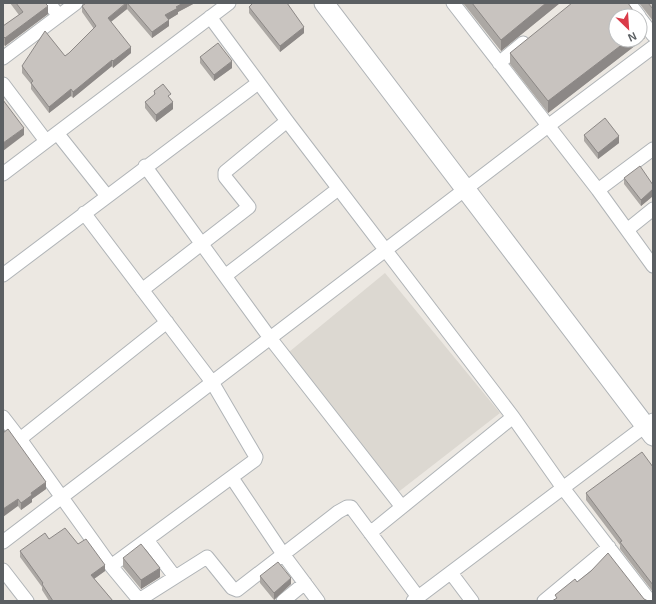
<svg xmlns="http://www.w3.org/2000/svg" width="656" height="604" viewBox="0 0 656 604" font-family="Helvetica,sans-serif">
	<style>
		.education { fill: #dcd8d1 }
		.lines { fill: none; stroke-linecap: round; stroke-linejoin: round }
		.street-casing { stroke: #b0b4b7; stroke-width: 15 }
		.secondary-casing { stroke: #afb3b6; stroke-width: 21 }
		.street { stroke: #fff; stroke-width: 13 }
		.secondary { stroke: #fff; stroke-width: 19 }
		.wall { fill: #aca8a4 }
		.shaded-wall { fill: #8c8886 }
		.building { fill: #c8c3bf; stroke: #8c8886 }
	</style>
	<rect width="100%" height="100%" fill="#ece8e2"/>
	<path class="education" d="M385,273l115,140 -103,80 -108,-141z"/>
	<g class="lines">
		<g class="street-casing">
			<path id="street" d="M49,3l10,13
				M453,3l145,187 55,76
				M629,3l10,13
				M210,17l77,104 226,296 50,71 87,113
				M640,18l13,17
				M3,58l73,-55
				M499,63l24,-20
				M3,84l43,57
				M57,133l50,63
				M145,166l125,172 132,169
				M3,174l226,-171
				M598,190l55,-41
				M84,213l128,169 44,75 -1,3 -144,106
				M627,230l26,-21
				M3,275l255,-192
				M225,276l113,-87
				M142,290l107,-83 -24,-30v-5l62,-51
				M3,417l17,22 91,127 29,35
				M20,439l147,-117
				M232,478l51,76 35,47
				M370,533l143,-116
				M147,540l28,37
				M3,542l545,-416 105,-79
				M3,570l24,31
				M451,573l21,28
				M139,600l68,-43 25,31 5,2 101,-78 9,-5h4l67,90
				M283,601l22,-18
				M413,601l240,-181
				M544,601l65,-54"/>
		</g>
		<g class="secondary-casing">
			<path id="secondary" d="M324,3l329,433"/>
		</g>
		<use href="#street" class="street"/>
		<use href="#secondary" class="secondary"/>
	</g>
	<path class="wall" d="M10,3h35l3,11 -43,32 -2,-2v-18l16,-11z
		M86,3h109l-17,9v2l-10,6 1,6 -17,12 -25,-29 -16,13 20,31 -18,15 -1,-2 -39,32 -2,-2 -22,17 -18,-24v-5l-9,-11v-7l43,-10 4,-3 25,-24 -12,-17v-6z
		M463,3h97l-59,48z
		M639,3h14v18z
		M249,7l55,26 -24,19 -31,-39z
		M645,38l-97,75 -38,-49v-11z
		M200,57l32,11 -18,13 -14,-18z
		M154,91l17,8 2,10 -17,13 -11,-14v-6l9,-7z
		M584,135l35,8 -21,16 -14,-18z
		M624,178l29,7v11l-12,10 -17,-22z
		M3,433l43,56 -14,10v3l-11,8 -3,-4z
		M653,467v125l-33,-43v-4l-34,-45v-7z
		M49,539l29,5 27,27 -11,8 19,22h-64l-7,-11v-3l-22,-30v-6z
		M123,558l37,19 -19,12 -18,-22z
		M260,576l31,8 -17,16 -14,-17z"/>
	<path class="shaded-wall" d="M127,3v6l-19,15v-6z
		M183,3h12l-17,9v2l-13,8v-7l11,-8z
		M546,3h14l-59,48v-11z
		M48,6v8l-43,32v-8z
		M169,20v6l-17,12v-6z
		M304,27v6l-24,19v-6z
		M645,27v11l-97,75v-12l80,-61h12v-9z
		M131,47v6l-18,15v-7z
		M112,60v6l-39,32v-6z
		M232,61v7l-18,13v-6z
		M71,89v7l-22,17v-6z
		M173,102v7l-17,13v-7z
		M24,128v7l-21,16v-8z
		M619,136v7l-21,16v-6z
		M653,189v7l-12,10v-6z
		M46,482v7l-14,10v3l-11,8v-7l10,-10z
		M18,499v7l-15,11v-8z
		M105,565v6l-14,10v-6z
		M160,568v9l-19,12v-9z
		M291,578v6l-17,16v-7z"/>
	<path class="building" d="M16,3h29l3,3 -43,32 -2,-2v-10l20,-14z
		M86,3h40l-18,15 23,29 -18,14 -1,-1 -39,32 -2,-3 -22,18 -18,-24 2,-2 -11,-15 23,-35 20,25 4,-3 27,-27 -14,-20z
		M127,3h56l-7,4 2,1 -13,7 4,5 -17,12z
		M253,3h34l17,24 -24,19 -31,-39z
		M472,3h74l-45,37z
		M572,3h56l9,13h-21v24h12l-80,61 -38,-48z
		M648,3h5v6z
		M640,20l5,7 -5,4z
		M218,43l14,18 -18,14 -14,-18z
		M163,84l8,10 -3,2 5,6 -17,13 -11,-13 10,-8 -1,-3z
		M3,100l21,28 -21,15z
		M605,118l14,18 -21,17 -14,-18z
		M640,166l13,19v4l-12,11 -17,-22z
		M8,429l38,53 -15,11 1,2 -11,8 -3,-4 -15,10v-76z
		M642,452l11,15v118l-33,-43 2,-1 -36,-48z
		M65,528l13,16 8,-5 19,26 -14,10 22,26h-60l-11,-17 1,-1 -23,-32 25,-18 4,6z
		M141,544l19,24 -19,12 -18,-22z
		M608,553l36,46 4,2h-96l5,-3 -2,-3 20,-16 2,3 14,-11z
		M278,562l13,16 -17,15 -14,-17z"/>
	<rect width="656" height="604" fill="none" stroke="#5b5f62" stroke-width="8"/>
	<g transform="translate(628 28) rotate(155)"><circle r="19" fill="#ffffff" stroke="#bdbfc0"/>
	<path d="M0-3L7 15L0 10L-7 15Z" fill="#da3b49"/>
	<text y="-6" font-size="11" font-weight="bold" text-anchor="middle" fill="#5b5f62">N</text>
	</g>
</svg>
